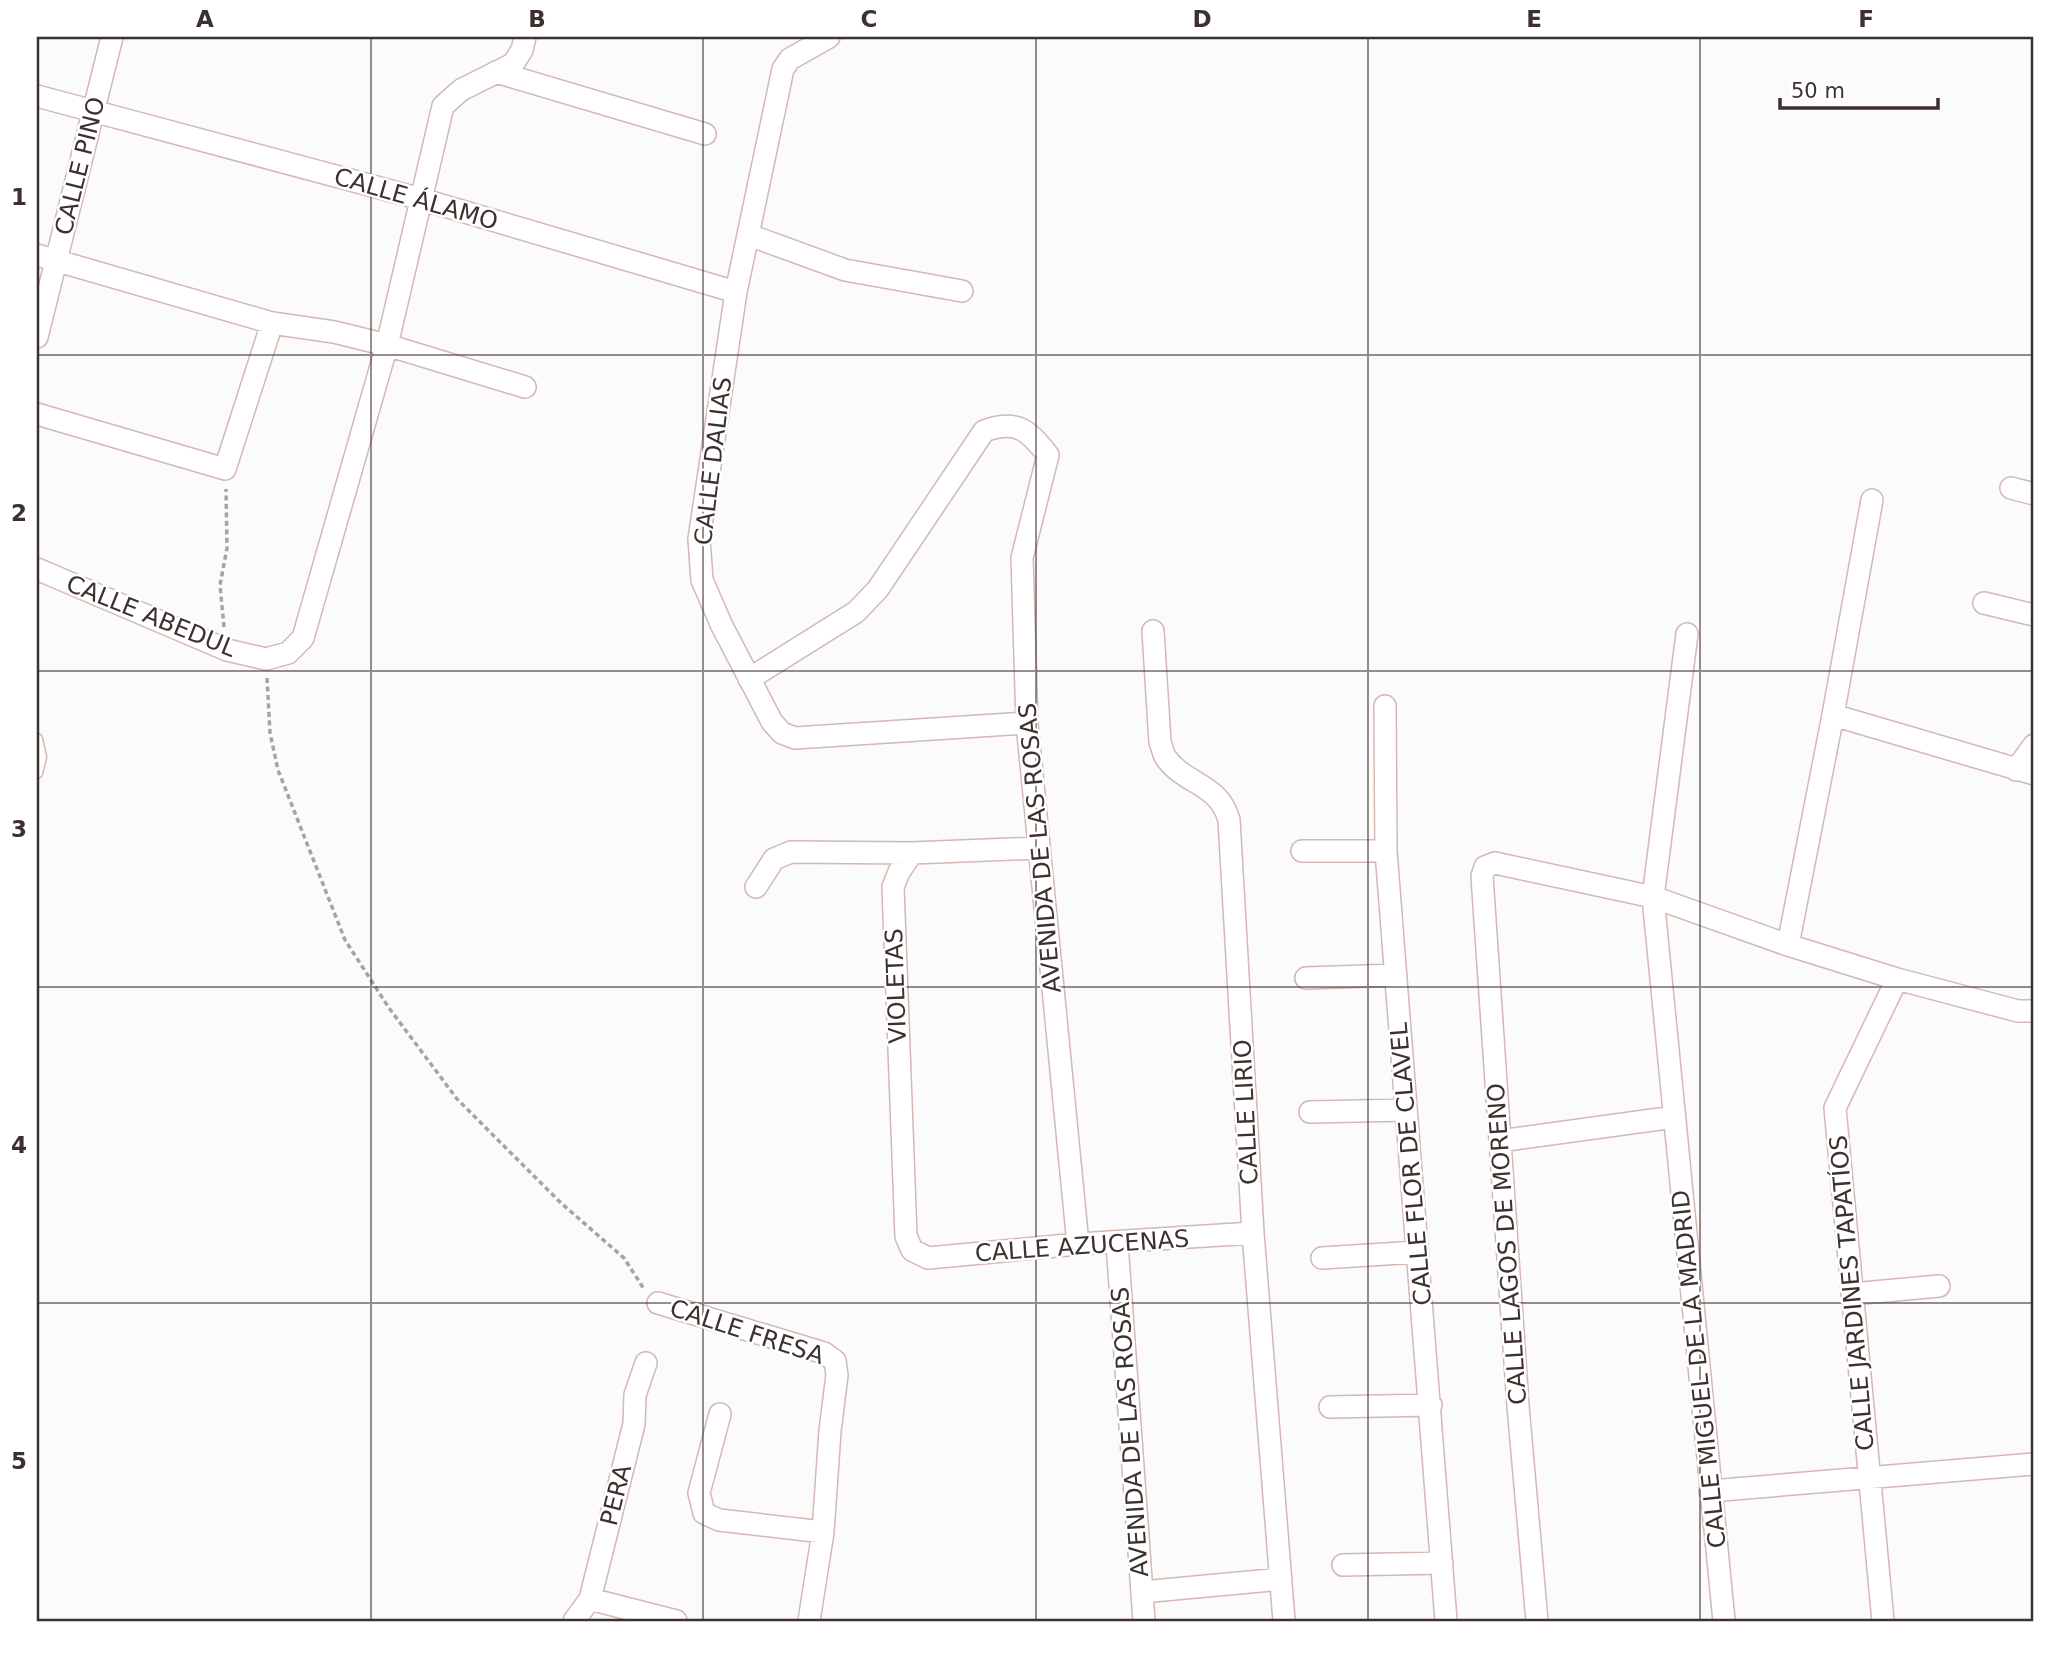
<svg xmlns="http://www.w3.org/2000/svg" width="2071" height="1658" viewBox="0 0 2071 1658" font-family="'DejaVu Sans',sans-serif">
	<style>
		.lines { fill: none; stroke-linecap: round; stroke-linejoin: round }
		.service-casing { stroke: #d4b8b1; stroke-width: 13 }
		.minor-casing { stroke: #d4b8b1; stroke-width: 24 }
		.path { stroke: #a7a3a1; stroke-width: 3.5; stroke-dasharray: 5 3.5; stroke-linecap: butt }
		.service { stroke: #fff; stroke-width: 10 }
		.minor { stroke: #fff; stroke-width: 21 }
		.grid { fill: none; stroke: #3c312e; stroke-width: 2; stroke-opacity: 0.55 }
		.labels { text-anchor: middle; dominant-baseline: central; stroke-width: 5; stroke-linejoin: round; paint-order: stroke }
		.street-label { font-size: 24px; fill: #3c312e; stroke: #fff }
		.neatline { fill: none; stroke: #3c312e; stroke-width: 2.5 }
		.grid-label { font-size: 23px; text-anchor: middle; font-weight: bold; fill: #3c312e }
	</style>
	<rect width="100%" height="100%" fill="#fbfbfb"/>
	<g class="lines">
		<g class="service-casing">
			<path id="service" d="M37,739l4,18 -4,16"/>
		</g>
		<g class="minor-casing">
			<path id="minor" d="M829,37l-39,22 -7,10 -47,223 -37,247 3,41 20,46 50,96 10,11 13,5 232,-15
				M496,72l209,62
				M37,96l384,103 315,93
				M749,235l96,35 117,21
				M37,255l235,68 62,9 53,13 138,42
				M37,337l75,-300
				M37,414l188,55 47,-146
				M2011,488l23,6
				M37,569l190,81 39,9 22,-6 15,-15 84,-293 56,-239 18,-16 52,-26 9,-14 3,-13
				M1984,603l50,12
				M1153,631l7,111c2,5 3,12 6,16 19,27 53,25 63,62l24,413 31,388
				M1687,634l-34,263 71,724
				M749,679l107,-67 22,-23 106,-158c33,-12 44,-1 64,24l-26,103 5,165 51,521
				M1385,706l1,145 60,770
				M1833,715l201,59
				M2016,770l18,-25
				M1302,851h84
				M912,853l-13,19 -6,15 13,349 6,14 16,8 150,-14 175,-11
				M756,887l18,-28 17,-7 121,1 127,-5
				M1788,945l45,-230 39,-215
				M1306,978l90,-3
				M1310,1112l96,-2
				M1500,1141l174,-24
				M1117,1243l27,378
				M1322,1258l95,-6
				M1852,1294l87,-8
				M658,1303l166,50 11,8 2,14 -7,56 -7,101 -14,89
				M1330,1407l101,-2
				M720,1414l-21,79 5,20 15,7 104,12
				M1710,1491l324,-27
				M1343,1565l99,-2
				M1142,1592l139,-13
				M590,1599l86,22
				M574,1621l16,-22 44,-175 1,-29 11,-32
				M1537,1621l-19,-215 -36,-530 3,-9 10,-4 158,34 135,48 109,34 121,32h16
				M1883,1621l-48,-513 62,-129"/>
		</g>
		<path class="path" d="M224,627l-4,-42 7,-37 -1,-59
			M267,678l3,55 8,37 67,170 44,68 68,91 104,104 63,55 20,31"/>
		<use href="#service" class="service"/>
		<use href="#minor" class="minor"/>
	</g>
	<path class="grid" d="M371,37v1584M703,37v1584M1036,37v1584M1368,37v1584M1700,37v1584M37,355h1997M37,671h1997M37,987h1997M37,1303h1997"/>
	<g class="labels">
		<g class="street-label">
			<text transform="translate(80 166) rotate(-76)">CALLE PINO</text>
			<text transform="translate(416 199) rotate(16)">CALLE ÁLAMO</text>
			<text transform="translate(713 461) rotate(-83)">CALLE DALIAS</text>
			<text transform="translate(151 616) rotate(22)">CALLE ABEDUL</text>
			<text transform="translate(1040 848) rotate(-95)">AVENIDA DE LAS ROSAS</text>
			<text transform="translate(896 986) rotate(-92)">VIOLETAS</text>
			<text transform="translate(1246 1112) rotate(-93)">CALLE LIRIO</text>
			<text transform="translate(1411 1164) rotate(-95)">CALLE FLOR DE CLAVEL</text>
			<text transform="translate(1507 1244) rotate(-94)">CALLE LAGOS DE MORENO</text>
			<text transform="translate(1082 1246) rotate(-4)">CALLE AZUCENAS</text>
			<text transform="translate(1852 1293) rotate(-95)">CALLE JARDINES TAPATÍOS</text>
			<text transform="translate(747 1332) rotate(18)">CALLE FRESA</text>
			<text transform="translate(1699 1369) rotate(-96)">CALLE MIGUEL DE LA MADRID</text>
			<text transform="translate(1130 1432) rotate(-94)">AVENIDA DE LAS ROSAS</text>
			<text transform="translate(616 1495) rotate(-76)">PERA</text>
		</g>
	</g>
	<rect width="2071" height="1658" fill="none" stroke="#ffffff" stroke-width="77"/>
	<path d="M1780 98v10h158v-10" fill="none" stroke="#3c312e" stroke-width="3.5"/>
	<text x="1791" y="98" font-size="21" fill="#3c312e" stroke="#ffffff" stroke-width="5" paint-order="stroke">50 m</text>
	<rect x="38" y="38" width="1994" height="1582" class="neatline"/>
	<g class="grid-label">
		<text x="205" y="27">A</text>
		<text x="537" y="27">B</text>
		<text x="869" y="27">C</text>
		<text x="1202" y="27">D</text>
		<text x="1534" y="27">E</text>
		<text x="1866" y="27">F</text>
		<text x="19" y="205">1</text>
		<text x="19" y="521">2</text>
		<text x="19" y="837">3</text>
		<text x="19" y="1153">4</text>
		<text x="19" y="1469">5</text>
	</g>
</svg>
